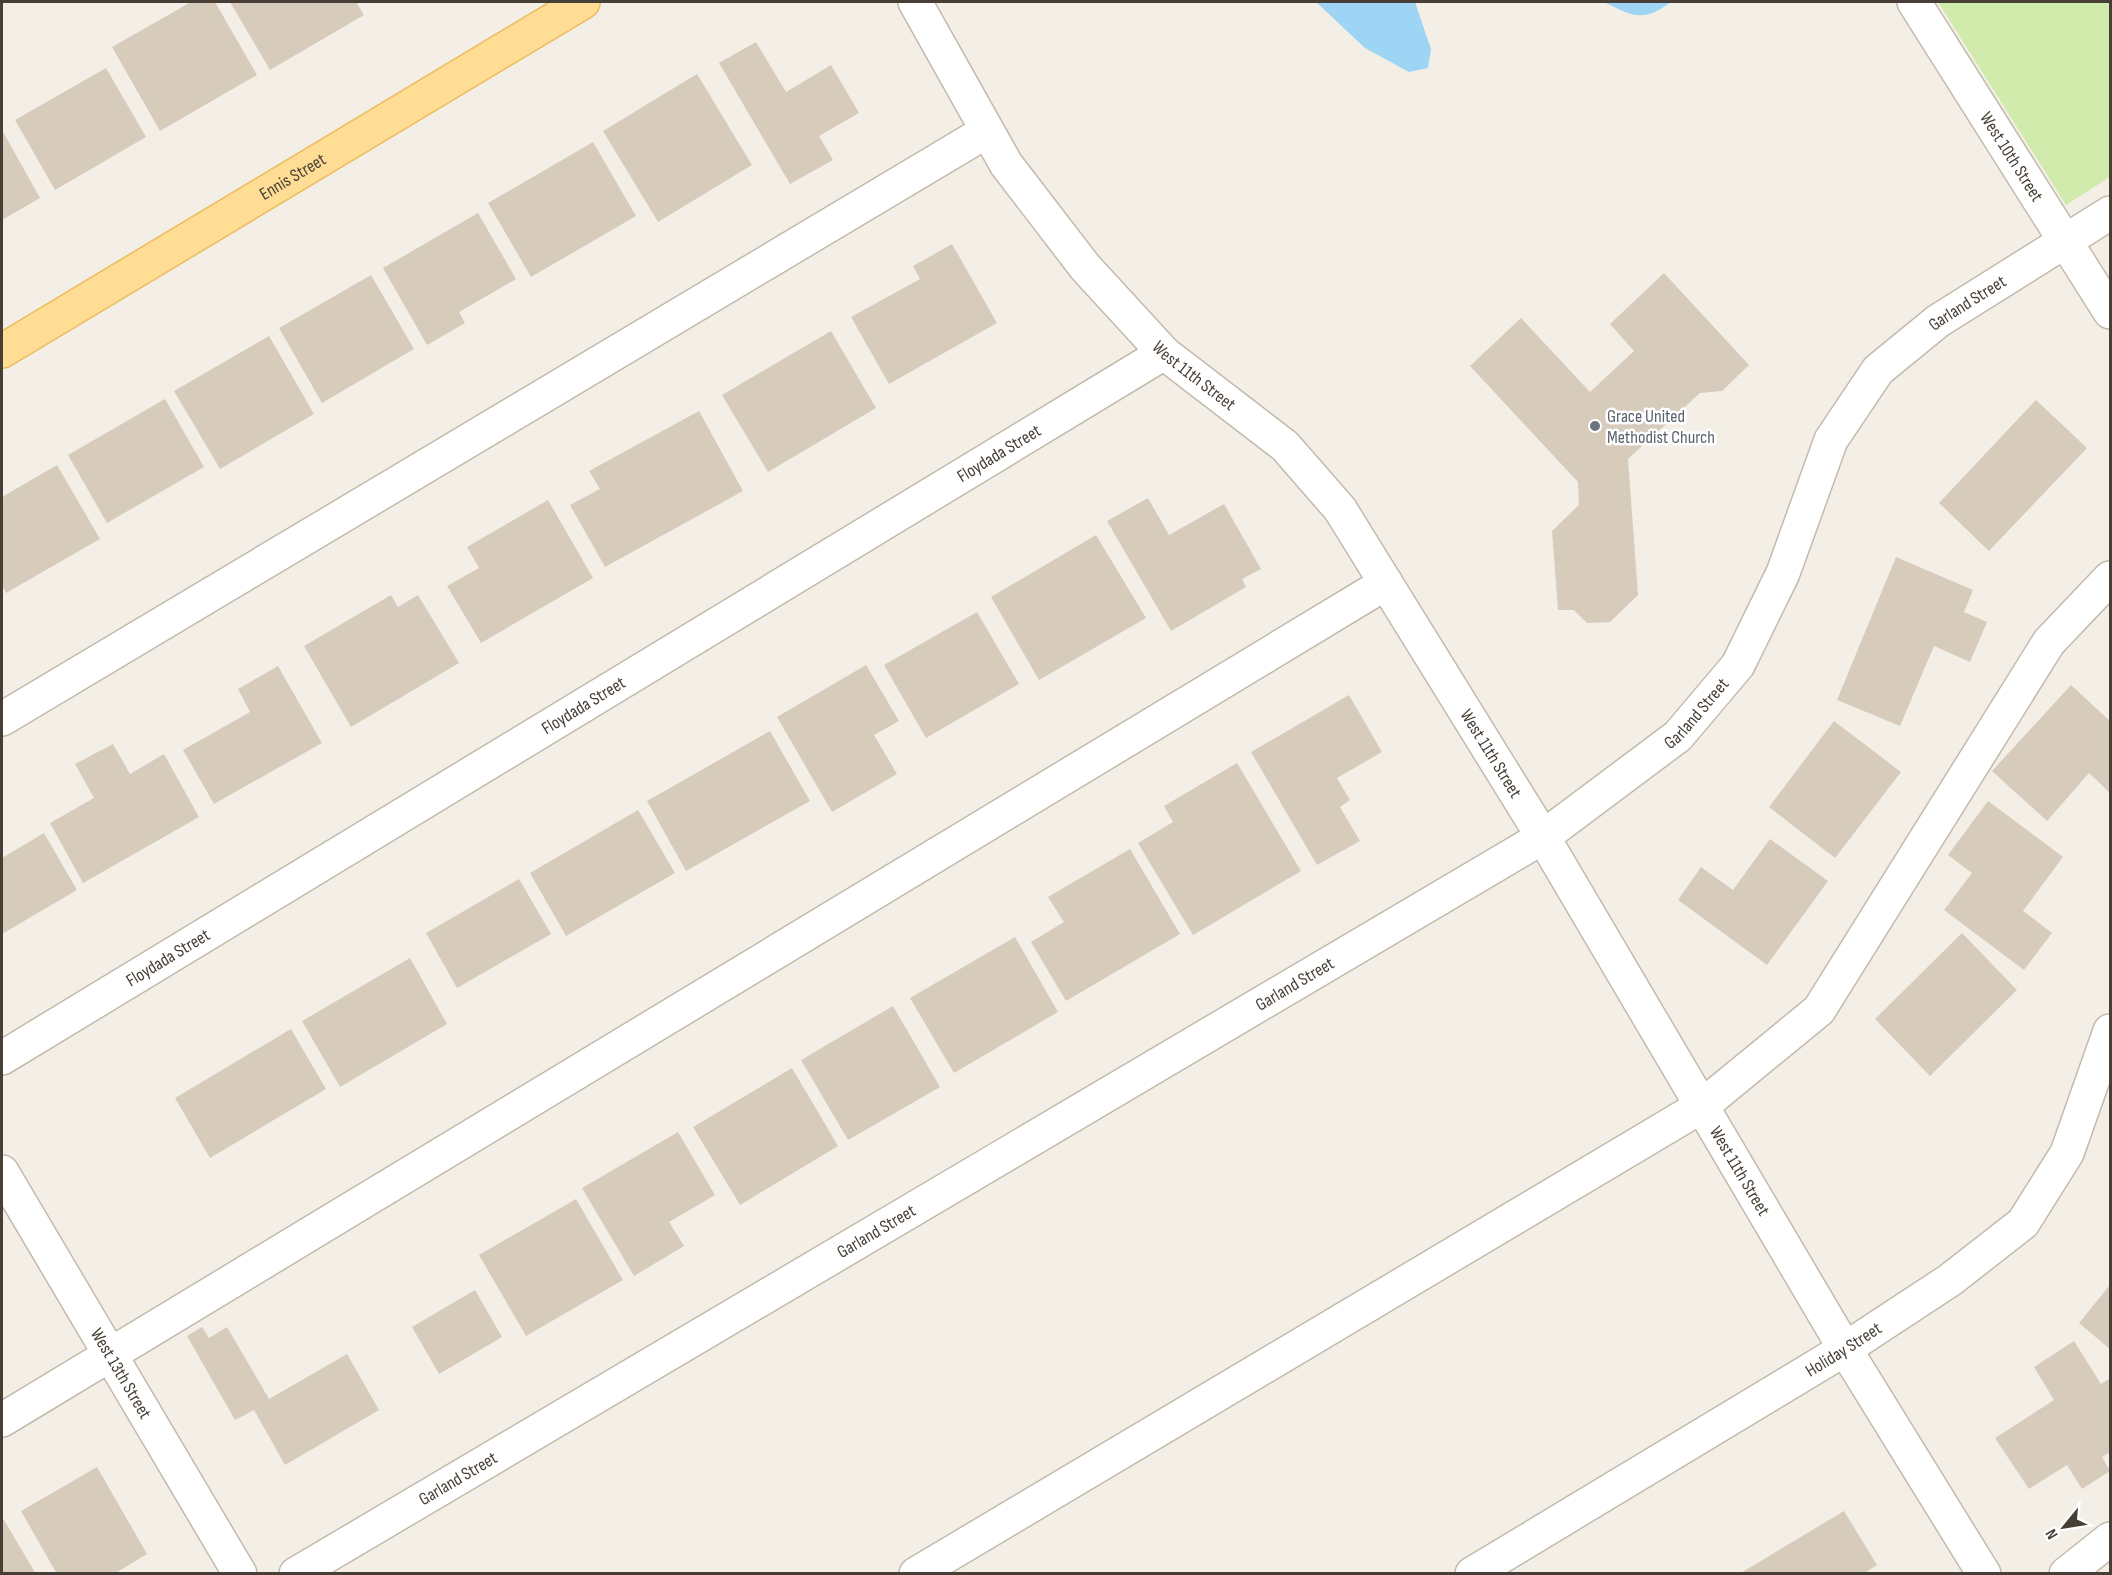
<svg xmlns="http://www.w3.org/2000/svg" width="2112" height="1575" viewBox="0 0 2112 1575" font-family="'Sofia Sans Condensed',sans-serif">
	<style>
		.green { fill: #d1ebac }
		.water { fill: #9ed5f5 }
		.building { fill: #d7cbbb }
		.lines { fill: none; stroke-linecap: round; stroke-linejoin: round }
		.minor-casing { stroke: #c3baab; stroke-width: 36 }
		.major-casing { stroke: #ecbc5c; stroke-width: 36 }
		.minor { stroke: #fff; stroke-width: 33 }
		.major { stroke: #ffdd94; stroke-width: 33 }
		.worship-dot { fill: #6b7280; stroke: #fff; stroke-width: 2 }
		.labels { text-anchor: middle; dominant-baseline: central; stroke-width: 5; stroke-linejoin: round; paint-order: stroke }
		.street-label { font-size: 18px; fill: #473f35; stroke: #fff }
		.worship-label { font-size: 18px; fill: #5b616d; stroke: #fff; text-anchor: start }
	</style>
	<rect width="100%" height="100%" fill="#f4efe6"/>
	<path class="green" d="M1938,2h172v175l-44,28z"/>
	<path class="water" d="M1316,2h99l16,47 -3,19 -19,4 -44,-24z
		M1604,2h67c-28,21 -39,14 -67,0z"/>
	<path class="building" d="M191,2h24l42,73 -97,56 -48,-84z
		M230,2h126l8,13 -94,55z
		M756,42l30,50 45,-27 28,48 -40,23 14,24 -43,24 -71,-121z
		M106,68l40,69 -91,53 -40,-70z
		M697,74l55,91 -94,57 -55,-91z
		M2,130l38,68 -38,22z
		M593,142l43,74 -105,61 -43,-74z
		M478,213l38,66 -57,33 6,11 -38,22 -44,-77z
		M952,244l45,79 -108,61 -38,-67 69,-38 -7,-13z
		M1664,273l85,92 -27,26 -22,2 -72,66 10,136 -28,27 -23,1 -13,-13h-16l-6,-79 27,-26 -1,-23 -108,-116 51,-48 69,74 44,-41 -24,-27z
		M371,275l43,74 -92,54 -43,-75z
		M831,331l45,77 -108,64 -46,-77z
		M269,336l45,78 -94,55 -46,-78z
		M165,399l39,68 -97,56 -39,-68z
		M2036,400l51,48 -98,103 -50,-48z
		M699,411l44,80 -138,76 -35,-62 30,-16 -11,-18z
		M57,465l43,74 -94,54 -4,-8v-88z
		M1148,498l21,37 55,-31 37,65 -19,10 4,8 -75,44 -64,-110z
		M548,500l45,78 -112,65 -34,-57 32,-18 -12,-21z
		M1096,535l50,83 -107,62 -48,-83z
		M1896,557l77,33 -9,22 23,10 -17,40 -36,-16 -34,80 -63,-26z
		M391,595l7,12 20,-12 41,68 -108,64 -47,-81z
		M977,612l42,72 -93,54 -42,-73z
		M866,665l33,56 -25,14 23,39 -65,38 -55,-95z
		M278,666l44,77 -108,61 -31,-54 67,-38 -12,-23z
		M2071,685l39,36v72l-21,-20 -42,48 -55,-50z
		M1349,695l33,57 -45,26 13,22 -10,7 20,34 -43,24 -66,-113z
		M1834,721l67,51 -66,86 -66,-51z
		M770,731l40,70 -124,70 -39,-70z
		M113,744l17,30 34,-20 35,63 -116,66 -33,-60 44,-25 -19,-34z
		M1237,763l64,108 -108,64 -55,-92 35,-21 -9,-16z
		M1988,801l75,56 -40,54 29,22 -28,37 -80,-60 28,-37 -24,-18z
		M638,810l37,63 -109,63 -36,-63z
		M44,833l33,57 -75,44v-76z
		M1770,839l58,42 -61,84 -89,-65 23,-33 32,23z
		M1130,849l50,85 -114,67 -35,-59 33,-20 -16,-25z
		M519,879l32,55 -94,54 -31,-55z
		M1962,933l55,57 -87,86 -55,-57z
		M1015,937l43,75 -104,61 -44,-75z
		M410,958l37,66 -107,63 -38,-66z
		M893,1006l47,81 -92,53 -47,-80z
		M291,1029l35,60 -116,69 -35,-60z
		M792,1068l46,78 -98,59 -47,-78z
		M678,1132l37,63 -46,27 15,24 -50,30 -52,-88z
		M576,1199l47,81 -97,56 -47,-81z
		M2110,1285v64l-31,-26z
		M475,1290l27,47 -63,37 -27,-47z
		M202,1327l7,11 18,-11 42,72 78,-45 32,56 -94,55 -31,-55 -19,10 -48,-84z
		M2074,1341l27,43 9,-6v74l-8,5 8,14 -28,18 -15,-24 -38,24 -34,-51 59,-38 -20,-33z
		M97,1467l50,87 -33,20h-57l-36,-63z
		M1844,1511l33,54 -14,9h-124z
		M4,1520l32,54h-34v-53z"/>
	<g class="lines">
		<g class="minor-casing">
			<g id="minor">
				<path id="s1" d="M915,2l91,162 79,103 79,86 121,93 55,63 203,328 302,512 139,225"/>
				<path id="s2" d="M1914,2l196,310"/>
				<path d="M2,719l985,-588"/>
				<path id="s3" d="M2,1058l1162,-705"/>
				<path id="s4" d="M2,1172l238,402"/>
				<path d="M2,1420l1384,-837"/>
				<path id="s5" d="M296,1574l1247,-737 135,-101 60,-71 45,-92 48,-133 47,-70 60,-49 172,-108"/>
				<path d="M916,1574l786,-468 117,-96 230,-368 61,-64"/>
				<path id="s6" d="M1472,1574l373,-225 105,-69 73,-57 44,-70 43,-122"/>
				<path d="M2066,1574l44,-35"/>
			</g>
		</g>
		<g class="major-casing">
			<g id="major">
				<path id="s7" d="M2,351l581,-349"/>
			</g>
		</g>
		<use href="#minor" class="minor"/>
		<use href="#major" class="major"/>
	</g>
	<circle class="worship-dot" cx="1595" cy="426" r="6"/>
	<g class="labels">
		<g class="street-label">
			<text stroke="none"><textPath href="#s2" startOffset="183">West 10th Street</textPath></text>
			<text stroke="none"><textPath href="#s7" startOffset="339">Ennis Street</textPath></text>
			<text stroke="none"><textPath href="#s5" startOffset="2150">Garland Street</textPath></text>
			<text stroke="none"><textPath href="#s1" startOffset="470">West 11th Street</textPath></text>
			<text stroke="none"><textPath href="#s3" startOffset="1166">Floydada Street</textPath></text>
			<text stroke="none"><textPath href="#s3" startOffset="680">Floydada Street</textPath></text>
			<text stroke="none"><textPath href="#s5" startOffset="1646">Garland Street</textPath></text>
			<text stroke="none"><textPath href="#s1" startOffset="956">West 11th Street</textPath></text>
			<text stroke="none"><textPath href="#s3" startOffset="194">Floydada Street</textPath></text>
			<text stroke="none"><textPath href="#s5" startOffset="1160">Garland Street</textPath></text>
			<text stroke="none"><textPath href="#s1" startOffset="1442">West 11th Street</textPath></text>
			<text stroke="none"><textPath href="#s5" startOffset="674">Garland Street</textPath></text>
			<text stroke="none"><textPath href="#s6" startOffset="434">Holiday Street</textPath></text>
			<text stroke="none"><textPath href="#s4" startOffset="234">West 13th Street</textPath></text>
			<text stroke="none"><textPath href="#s5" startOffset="188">Garland Street</textPath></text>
		</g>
		<g class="worship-label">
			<text x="1607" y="416">Grace United<tspan x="1607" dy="21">Methodist Church</tspan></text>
		</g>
	</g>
	<rect width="2112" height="1575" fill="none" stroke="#473f35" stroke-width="6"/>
	<g transform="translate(2064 1527) rotate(240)" stroke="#ffffff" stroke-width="4.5" paint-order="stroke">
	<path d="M0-4.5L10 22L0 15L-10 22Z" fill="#473f35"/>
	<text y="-9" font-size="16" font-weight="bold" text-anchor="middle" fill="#473f35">N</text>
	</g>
</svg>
